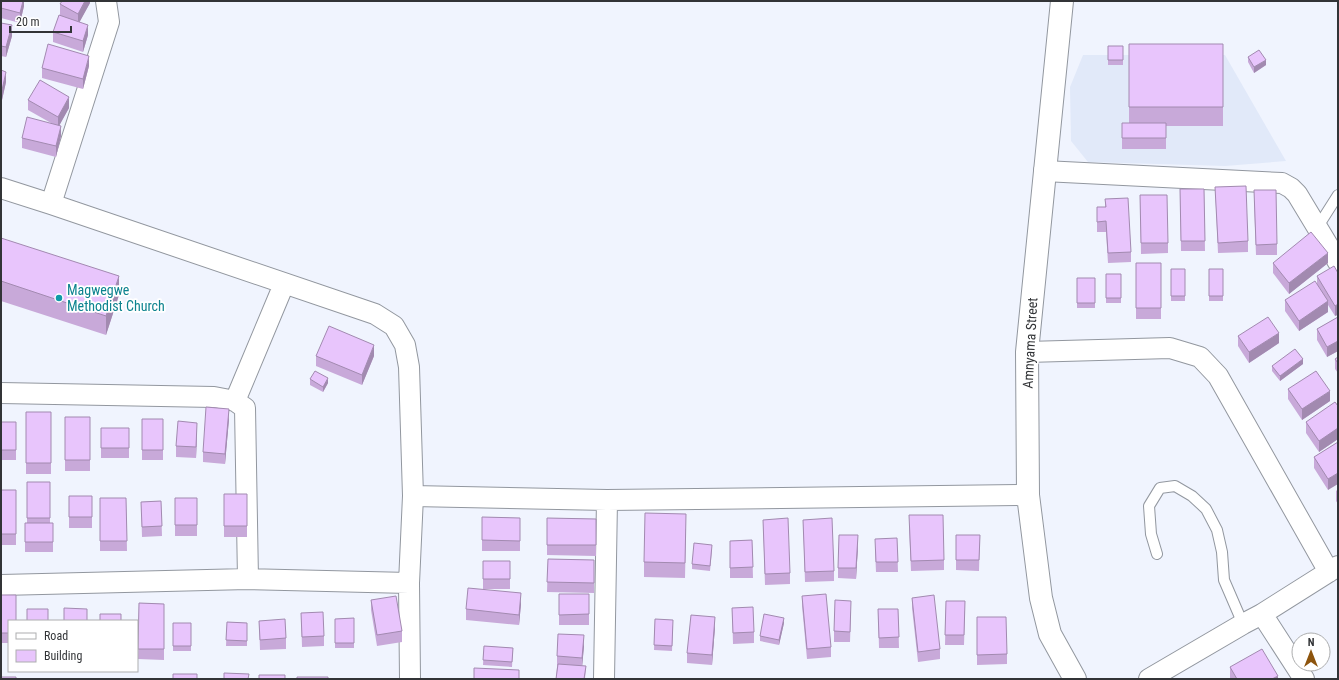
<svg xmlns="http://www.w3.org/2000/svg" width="1339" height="680" viewBox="0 0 1339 680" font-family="'Roboto Condensed',sans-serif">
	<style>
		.built { fill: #e1e9f9 }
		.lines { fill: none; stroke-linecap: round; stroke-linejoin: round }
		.service-casing { stroke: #92979f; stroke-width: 12 }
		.minor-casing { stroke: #92979f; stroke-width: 22 }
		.tertiary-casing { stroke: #92979f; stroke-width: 24 }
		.service { stroke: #fff; stroke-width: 10 }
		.minor { stroke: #fff; stroke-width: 20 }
		.tertiary { stroke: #fff; stroke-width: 22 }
		.wall { fill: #c8a9d9 }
		.shaded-wall { fill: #a28ab0 }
		.building { fill: #e8c5fc; stroke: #a28ab0 }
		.culture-dot { fill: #0f9aa8; stroke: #fff; stroke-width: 1.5 }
		.labels { text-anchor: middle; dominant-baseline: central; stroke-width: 3.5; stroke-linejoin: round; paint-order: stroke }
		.culture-label { font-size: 14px; fill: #0d838f; stroke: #fff; text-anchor: start }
		.street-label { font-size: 14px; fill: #323437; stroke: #fff }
	</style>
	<rect width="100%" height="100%" fill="#f0f4fe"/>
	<path class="built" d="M1083,55h142l61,106 -61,5 -137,-4 -17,-21 -1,-54z"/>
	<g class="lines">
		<g class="service-casing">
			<path id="service" d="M1317,228l21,-33
				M1157,554l-6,-20 -2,-28 11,-18 15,-2 17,10 14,13 11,21 5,22 2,28 19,44"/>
		</g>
		<g class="minor-casing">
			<path id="minor" d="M1044,171l238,12 9,5 6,6 41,68
				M1,188l50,16 324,110 19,12 11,19 4,22 4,129 -4,87 1,96
				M51,204l58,-182 -3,-21
				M1027,352l143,-4 30,9 18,19 111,196
				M1,393l213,4 21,4 10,7 3,171
				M235,401l49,-117
				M413,496l194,4 421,-5
				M1,585l247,-6 161,4
				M1262,614l42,65
				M604,679l3,-179
				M1149,679l94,-55 19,-10 76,-48"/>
		</g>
		<g class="tertiary-casing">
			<path id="tertiary" d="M1062,1l-35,351 1,143 13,103 9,36 25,45"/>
		</g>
		<use href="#service" class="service"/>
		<use href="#minor" class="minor"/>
		<use href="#tertiary" class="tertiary"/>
	</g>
	<path class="wall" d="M1,1h23v5l-4,17 -19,-5z
		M90,1v2l-11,19 9,13 -5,17 -30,-10v-10l8,-16 -1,-1v-11z
		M1,23l11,13 -6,21 -5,-1z
		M1129,44h94v82h-57v23h-44v-26h7z
		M1108,46h15v19h-15z
		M1248,57l18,8 -12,8 -6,-11z
		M89,66l-6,23 -41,-11v-10z
		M1,70l5,12 -4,18h-1z
		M28,100l41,8 -10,17 2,11 -5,21 -34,-9v-10l29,-15 -23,-13z
		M1215,187l33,54v11l-30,1z
		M1180,189h24l1,62h-24z
		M1140,195l28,48v10l-27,1z
		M1105,199l26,53v10l-23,1 -2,-31h-9v-25h8z
		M1254,201l23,43v11h-21z
		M1,238l118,57 -13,40 -105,-34z
		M1136,263h25v56h-25z
		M1273,263h55l-39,31 -16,-21z
		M1171,269h14v32h-14z
		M1209,269h14v32h-14z
		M1338,273l-3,43 -7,-11v7l-29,19 -14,-20v-11l32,-16v-8z
		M1106,274h15v29h-15z
		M1077,278h18v30h-18z
		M1338,317v34l-11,6 -10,-17v-11z
		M1238,336l41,7 -30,20 -11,-17z
		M316,356h58l-12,29 -46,-19z
		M1338,357v16l-3,-4v-10z
		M1303,364l-23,17 -8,-10v-5z
		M310,379l18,4 -5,9 -13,-7z
		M1288,389l42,12 -28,19 -14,-21z
		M1338,406v33l-19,13 -13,-19v-11z
		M26,412h25v62h-25z
		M65,417h25v54h-25z
		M142,419h21v41h-21z
		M229,419l-4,45 -22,-2v-10z
		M1,422h15v38h-15z
		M101,428h28v30h-28z
		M197,433l-1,25 -20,-1v-11z
		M1338,442l-10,48 -14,-22v-11z
		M27,482h23v41h3v29h-28v-29h2z
		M1338,489v15l-2,-3v-10z
		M1,490h15v55h-15z
		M224,494h23v43h-23z
		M69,496h23v32h-23z
		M100,498h26l1,53h-27z
		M175,498h22v38h-22z
		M161,501l1,35 -20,1 -1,-35z
		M482,517l38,1v33h-38z
		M547,518l49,1v37l-49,-1z
		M763,520l27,53v11l-25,1z
		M803,520l31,51v10l-29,1z
		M909,526l35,34v10l-33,1z
		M686,529l-1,49 -41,-1v-15z
		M956,535h24l-1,36 -23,-1z
		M897,538l1,34h-22l-1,-23z
		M752,540l1,38h-23v-37z
		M858,546l-2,33 -18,-1v-10z
		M712,550l-2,21 -18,-2v-5z
		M548,559l46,1v33l-47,-1z
		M483,561h27v28h-27z
		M559,594h30v31h-30z
		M1,595l8,26v22h-8z
		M802,596l29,51v10l-24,2 -5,-53z
		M912,598l28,51v10l-22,3 -6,-54z
		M371,600l31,31v11l-25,4 -6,-36z
		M946,601l19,10 -1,34h-19z
		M139,603l25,1v56l-26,-1z
		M521,604l-2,21 -53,-5v-11z
		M732,608l22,24v11l-21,1z
		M878,609h20l1,39h-20z
		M851,611l-1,31h-16v-11z
		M301,613l23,23v10l-22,1z
		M977,617l30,37v10l-30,1z
		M354,618v30h-19v-29z
		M655,619l18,7 -1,25 -18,-1z
		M259,621l27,17v11l-26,1z
		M227,622l20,1v23h-21z
		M173,623h18v28h-18z
		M784,623l-5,22 -19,-4v-5z
		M715,627l-3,38 -25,-2v-10z
		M484,646l29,2 -1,19 -29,-2z
		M584,646l-2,20h4l-1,13h-29l1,-12v-11z
		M1230,667l48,12h-47l-1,-1z"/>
	<path class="shaded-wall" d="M23,1h1v5l-4,17v-10z
		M85,1h5v2l-12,22v-11z
		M12,25v11l-6,21v-10z
		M88,25v10l-5,17v-11z
		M89,56v10l-6,23v-10z
		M1266,60v5l-12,8v-6z
		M6,72v10l-4,18v-10z
		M69,97v11l-11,20v-11z
		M61,126v10l-5,21v-11z
		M1328,253v10l-39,31v-11z
		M119,276v19l-13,40v-19z
		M1328,301v11l-29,19v-10z
		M1338,304v11l-3,1v-10z
		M1279,333v10l-30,20v-11z
		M1338,341v10l-11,6v-10z
		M374,345v11l-12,29v-10z
		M1303,359v5l-23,17v-5z
		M328,378v5l-5,9v-5z
		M1330,391v10l-28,19v-11z
		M229,409v10l-4,45v-10z
		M197,423v10l-1,25v-11z
		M1338,428v11l-19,13v-11z
		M1338,473v11l-10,6v-11z
		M858,535v11l-2,33v-11z
		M521,593v11l-2,21v-10z
		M715,617v10l-3,38v-10z
		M784,618v5l-5,22v-5z
		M584,635v11l-2,22v-10z
		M1278,676v3h-6z"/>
	<path class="building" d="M1,1h22l-3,12 -19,-5z
		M62,1h23l-7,13 -18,-10z
		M59,15l29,10 -5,16 -30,-9z
		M1,23l11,2 -6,22 -5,-1z
		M48,44l41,12 -6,23 -41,-11z
		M1129,44h94v63h-94z
		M1108,46h15v14h-15z
		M1259,50l7,10 -12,7 -6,-10z
		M1,70l5,2 -4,18 -1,-1z
		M40,80l29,17 -11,20 -30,-17z
		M27,117l34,9 -5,20 -34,-8z
		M1122,123h44v15h-44z
		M1246,186l2,55 -30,2 -3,-56z
		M1180,189h24l1,52h-24z
		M1254,190h22l1,54 -21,1z
		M1140,195h27l1,48h-27z
		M1128,198l3,54 -23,1 -2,-32 -9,1v-15h9l-1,-8z
		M1311,232l17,21 -39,30 -16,-20z
		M1,238l118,38 -13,40 -105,-35z
		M1136,263h25v45h-25z
		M1334,266l4,7v31l-3,2 -18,-30z
		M1171,269h14v27h-14z
		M1209,269h14v27h-14z
		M1106,274h15v24h-15z
		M1077,278h18v25h-18z
		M1315,281l13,20 -29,20 -14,-21z
		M1268,317l11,16 -30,19 -11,-16z
		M1338,317v24l-11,6 -10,-18z
		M329,326l45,19 -12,30 -46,-19z
		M1295,349l8,10 -23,17 -8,-10z
		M1338,357v6l-3,-4z
		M315,371l13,7 -5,9 -13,-8z
		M1316,371l14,20 -28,18 -14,-20z
		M1335,402l3,4v22l-19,13 -13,-19z
		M206,407l23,2 -4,45 -22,-2z
		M26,412h25v51h-25z
		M65,417h25v43h-25z
		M142,419h21v31h-21z
		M178,421l19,2 -1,24 -20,-1z
		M1,422h15v28h-15z
		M101,428h28v20h-28z
		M1338,442v31l-10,6 -14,-22z
		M27,482h23v36h-23z
		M1,490h15v44h-15z
		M224,494h23v32h-23z
		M69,496h23v21h-23z
		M100,498h26l1,43h-27z
		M175,498h22v27h-22z
		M161,501l1,25 -20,1 -1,-25z
		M645,513l41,1 -1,49 -41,-1z
		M909,515h34l1,45 -33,1z
		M482,517l38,1v23l-38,-1z
		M547,518l49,1v26h-49z
		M788,518l2,55 -25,1 -2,-54z
		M832,518l2,53 -29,1 -2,-52z
		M25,523h28v19h-28z
		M839,535h19l-2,33h-18z
		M956,535h24l-1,25h-23z
		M897,538l1,24h-22l-1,-23z
		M752,540l1,27 -23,1v-27z
		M694,543l18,2 -2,21 -18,-2z
		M548,559l46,1v23l-47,-1z
		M483,561h27v18h-27z
		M468,588l53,5 -2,22 -53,-6z
		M559,594h30v20l-30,1z
		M826,594l5,53 -24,2 -5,-53z
		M1,595h15v26h-7v12h-8z
		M934,595l6,54 -22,3 -6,-54z
		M396,596l6,35 -25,4 -6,-35z
		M835,600l16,1 -1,31 -16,-1z
		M946,601h19l-1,34h-19z
		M139,603l25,1v45h-26z
		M753,607l1,25 -21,1 -1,-25z
		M64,608l23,1v12h-23z
		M27,609h21v12h-21z
		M878,609h20l1,28 -20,1z
		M323,612l1,24 -22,1 -1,-24z
		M100,614h21v7h-21z
		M764,614l20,4 -5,22 -19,-4z
		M691,615l24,2 -3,38 -25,-2z
		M977,617h29l1,37 -30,1z
		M354,618v25h-19v-24z
		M285,619l1,19 -26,2 -1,-19z
		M655,619l18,1 -1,26 -18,-1z
		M227,622l20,1v18l-21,-1z
		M173,623h18v23h-18z
		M558,634l26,1 -2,23 -25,-2z
		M484,646l29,2 -1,14 -29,-2z
		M1262,649l16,27 -6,3h-35l-7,-12z
		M558,664l28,2 -2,13h-28z
		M474,668l45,2v9h-45z
		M224,673l25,1 -1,5h-24z
		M173,674h24v5h-24z
		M259,675h26v4h-26z
		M1,677h15v2h-15z
		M297,677h31v2h-31z"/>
	<circle class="culture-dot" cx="59" cy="298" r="4"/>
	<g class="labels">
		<g class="culture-label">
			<text x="67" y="290">Magwegwe<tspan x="67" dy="16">Methodist Church</tspan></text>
		</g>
		<g class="street-label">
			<text transform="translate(1030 343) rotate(-87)">Amnyama Street</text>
		</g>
	</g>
	<rect width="1339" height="680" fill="none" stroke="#323437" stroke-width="4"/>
	<rect x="8" y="620" width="130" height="52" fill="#ffffff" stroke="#adaeaf"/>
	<rect x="16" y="633" width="20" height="6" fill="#ffffff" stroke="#adaeaf"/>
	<text x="44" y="640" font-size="12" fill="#323437">Road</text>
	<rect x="16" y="650" width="20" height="12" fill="#e8c5fc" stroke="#adaeaf"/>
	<text x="44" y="660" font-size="12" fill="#323437">Building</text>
	<g transform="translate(1311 652)"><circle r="19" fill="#ffffff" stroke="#adaeaf"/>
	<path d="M0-3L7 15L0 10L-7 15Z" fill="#8d540d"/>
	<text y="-6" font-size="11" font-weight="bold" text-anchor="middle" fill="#323437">N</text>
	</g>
	<path d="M10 26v6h61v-6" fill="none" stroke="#323437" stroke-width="2"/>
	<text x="16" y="26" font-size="12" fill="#323437" stroke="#ffffff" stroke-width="3" paint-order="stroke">20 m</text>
</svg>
